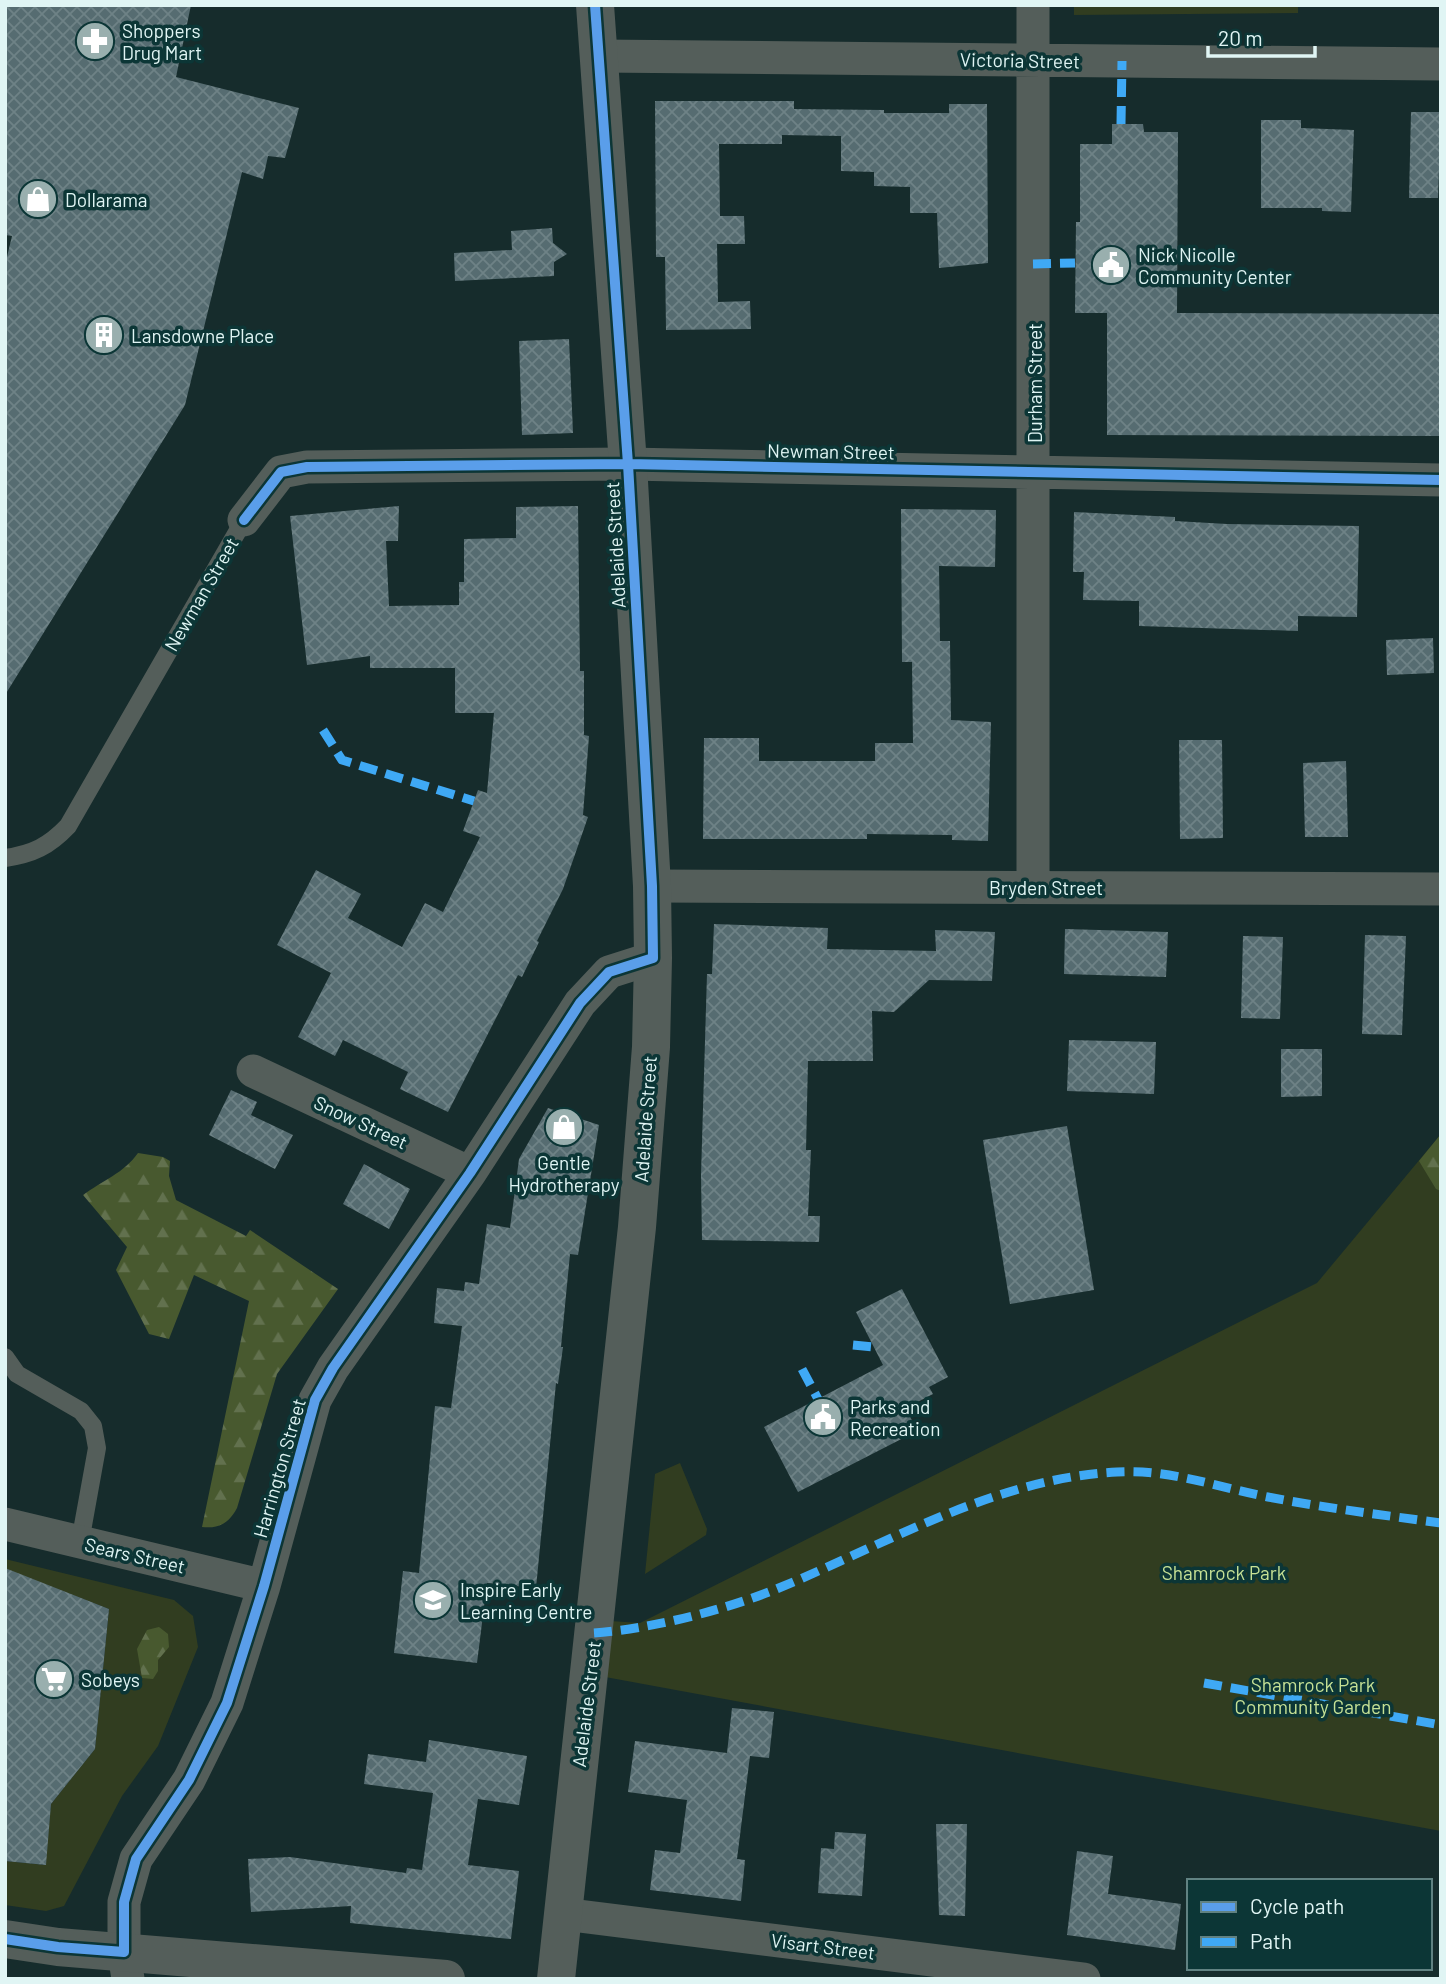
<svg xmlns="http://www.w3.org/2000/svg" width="1446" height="1984" viewBox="0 0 1446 1984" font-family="Barlow,sans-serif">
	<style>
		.green { fill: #313d20 }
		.forest { fill: url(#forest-firs) }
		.building { fill: url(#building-cross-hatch) }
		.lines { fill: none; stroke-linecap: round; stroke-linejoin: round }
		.service { stroke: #545e5a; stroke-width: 18 }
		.minor { stroke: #545e5a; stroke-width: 33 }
		.tertiary { stroke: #545e5a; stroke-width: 38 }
		.quiet { stroke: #3fa9f5; stroke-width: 9; stroke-dasharray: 18 9; stroke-linecap: butt }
		.cycleway-casing { stroke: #0c3636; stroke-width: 15 }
		.cycleway { stroke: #5a9eea; stroke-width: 10 }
		.labels { text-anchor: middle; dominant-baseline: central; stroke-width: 7; stroke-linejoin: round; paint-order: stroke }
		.poi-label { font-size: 19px; fill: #e0f5f4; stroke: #0c3636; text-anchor: start }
		.street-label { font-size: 19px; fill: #e0f5f4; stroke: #0c3636 }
		.park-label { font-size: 19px; fill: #c6e195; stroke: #0c3636 }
	</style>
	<defs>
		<pattern id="forest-firs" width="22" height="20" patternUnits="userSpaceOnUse" patternTransform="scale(1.75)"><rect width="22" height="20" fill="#48592f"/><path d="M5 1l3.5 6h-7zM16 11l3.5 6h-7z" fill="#62714e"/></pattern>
		<pattern id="building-cross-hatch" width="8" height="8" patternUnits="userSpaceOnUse" patternTransform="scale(1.75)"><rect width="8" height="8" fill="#566c71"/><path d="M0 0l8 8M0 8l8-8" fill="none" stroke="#6e8286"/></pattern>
	</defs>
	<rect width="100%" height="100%" fill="#162c2c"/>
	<path class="green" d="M1074,5h224v8l-224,2z
		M1441,1134v697l-852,-157 7,-54 44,3 677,-340z
		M680,1463l27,66 -1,6 -61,39 10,-100z
		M5,1559l169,41 19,16 5,31 -40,99 -36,50 -58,110 -18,5 -41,-6v-44l40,4 6,-61 44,-55 14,-140 -104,-40z"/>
	<path class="forest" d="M1441,1134v57l-5,-2 -17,-28z
		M138,1153l25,4 7,4 -1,15 7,24 70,36 4,-6 88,59 -61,85 -40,134c-8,15 -18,21 -35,19l47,-226 -55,-26 -25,64 -20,-5 -33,-64 11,-23 -44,-52c19,-14 41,-22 55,-42z
		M159,1627l9,7 1,13 -11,13v11l-5,8 -11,-1 -5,-29 10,-19z"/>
	<path class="building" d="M5,5h186l-15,72 123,31 -14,50 -17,-2 -5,23 -21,-7 -57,233 -180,290v-430l7,-29 -7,-1z
		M655,101h139v8l90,1v3h65v-9h38l1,159 -49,5 -2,-55h-27v-26l-36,-1v-14l-33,-1v-35l-59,-1v9h-63l1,72h24l1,28h-28l1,58 32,-1 1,28 -85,1 -1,-73h-9z
		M1411,112h30l-3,86h-29z
		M1261,120h40v8l53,2 -3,82 -29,-1v-3h-61z
		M1112,124h31l1,8h34l-1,181 264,1v122l-334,-1v-122h-32l1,-91h4v-78h32z
		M552,228l1,15 14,11 -13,8v14l-99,5 -1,-28 58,-3 -1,-19z
		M569,339l4,94 -51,2 -3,-94z
		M399,506l-1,35h-12l3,65 70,-1v-23h5v-43l52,-1v-31l62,-1 2,165h4v64l5,1 -6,79 5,2 -25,72 -26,52 2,1 -17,35 -4,-2 -70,137 -48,-23 8,-17 -65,-32 -8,16 -37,-19 33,-64 -54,-28 39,-75 45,24 -13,24 54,29 23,-44 18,9 37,-75 -17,-6 15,-41 9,3 7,-80h-39v-45h-85v-12l-63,9 -17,-149z
		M901,509l95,1 -1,57 -56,-1 1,75h10l1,79 40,2 -3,119 -36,-1v-5l-85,-1v5h-164l1,-101h55v23h116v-18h38l-1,-81h-10z
		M1074,512l101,5v4l52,3 132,2 -2,91 -59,-1v15l-159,-5v-25l-56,-1 1,-28h-11z
		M1433,638l1,35 -47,2 -1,-35z
		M1179,740h43l1,98 -43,1z
		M1346,761l2,76h-43l-2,-74z
		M714,924l114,4 -1,21 109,2 -1,-21 60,2 -3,49 -63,-1 -35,32 -22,-1 1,50h-65l-2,89h5l-3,66h12l-1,26 -117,-2 -1,-65 6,-201h5z
		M1065,929l103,3 -2,45 -102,-3z
		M1365,935l41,1 -4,99 -40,-1z
		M1243,936l40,1 -3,82 -39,-1z
		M1069,1040l87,2 -2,52 -87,-3z
		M1281,1049h41v47l-41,1z
		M231,1090l26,12 -6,13 42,20 -18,34 -66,-34z
		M548,1108l51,17 -21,130 -8,-1 -9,93h2l-5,37 -2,-1 -20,205 -49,-5 -10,80 -83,-10 9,-82 16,2 16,-167 16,2 11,-82 -28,-3 3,-35 27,3 1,-9 14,2 8,-60 23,4 9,-69z
		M1067,1126l27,164 -84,14 -27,-164z
		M364,1164l46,25 -21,40 -46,-25z
		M902,1289l46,88 -19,10 4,7 -27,14 11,23 -119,61 -34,-65 119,-62 -27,-53z
		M5,1568l104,41 -14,140 -44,55 -5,61 -41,-4z
		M732,1708l42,4 -5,46 -19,-2 -13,103 8,1 -4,41 -91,-11 5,-40 25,3 7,-53 -59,-8 7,-51 92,12z
		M429,1740l98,16 -8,49 -41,-6 -10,66 51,6 -8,68 -161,-16 1,-17 -100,6 -3,-53 42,-2 116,16 1,-5 15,2 11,-77 -69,-9 4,-30 58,8z
		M936,1824h31l-2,92 -26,-1z
		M835,1832l31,2 -4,62 -44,-3 3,-45 13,1z
		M1077,1851l36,5 -5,38 73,10 -6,46 -108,-15z"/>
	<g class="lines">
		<path class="service" d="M5,858c28,-4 44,-12 63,-32l176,-306
			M5,1357l12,17 64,37 12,15 4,22 -17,94"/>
		<path class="minor" d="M1033,5v882
			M599,56l842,8
			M244,520l37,-48 26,-5 321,-3 813,16
			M652,886l789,3
			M253,1071l217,102
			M5,1524l259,62
			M563,1914l521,65
			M128,1979l-4,-27v-50l12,-43 53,-79 38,-77 37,-117 51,-186 18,-32 137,-195 110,-170 29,-31 44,-14"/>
		<path class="tertiary" d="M5,1939l53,8 388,32
			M556,1979l81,-752 14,-180 2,-89 -1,-72 -24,-422 -33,-459"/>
		<path class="quiet" d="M1121,124l1,-63
			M1033,264l42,-1
			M323,730l19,30 132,41
			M853,1345l21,2
			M802,1369l16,30
			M594,1633c56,-4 127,-22 180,-43 111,-45 221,-112 343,-118 53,-3 100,15 151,25 57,11 115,18 173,26
			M1204,1683l237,42"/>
		<g class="cycleway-casing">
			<path id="cycleway" d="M244,520l37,-48 26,-5 321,-3 813,16
				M5,1939l53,8 66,5v-50l12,-43 53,-79 38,-77 37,-117 51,-186 18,-32 137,-195 110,-170 29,-31 44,-14 -1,-72 -24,-422 -33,-459"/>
		</g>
		<use href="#cycleway" class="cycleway"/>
	</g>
	<defs>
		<g id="pharmacy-disc" transform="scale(2.0125)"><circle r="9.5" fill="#99afae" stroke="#0c3636"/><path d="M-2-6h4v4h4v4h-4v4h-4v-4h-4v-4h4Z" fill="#fff"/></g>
		<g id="shop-disc" transform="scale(2.0125)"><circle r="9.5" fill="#99afae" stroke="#0c3636"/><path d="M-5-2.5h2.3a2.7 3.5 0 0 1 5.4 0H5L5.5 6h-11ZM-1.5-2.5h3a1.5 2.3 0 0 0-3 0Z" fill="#fff"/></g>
		<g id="civic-disc" transform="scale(2.0125)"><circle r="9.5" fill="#99afae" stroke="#0c3636"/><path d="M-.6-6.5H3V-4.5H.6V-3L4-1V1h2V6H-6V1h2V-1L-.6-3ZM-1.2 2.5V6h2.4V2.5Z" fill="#fff"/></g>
		<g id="building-disc" transform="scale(2.0125)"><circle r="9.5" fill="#99afae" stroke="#0c3636"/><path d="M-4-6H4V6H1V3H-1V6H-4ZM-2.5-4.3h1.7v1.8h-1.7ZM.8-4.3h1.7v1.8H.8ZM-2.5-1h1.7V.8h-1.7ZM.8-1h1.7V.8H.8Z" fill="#fff"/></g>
		<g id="school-disc" transform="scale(2.0125)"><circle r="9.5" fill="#99afae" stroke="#0c3636"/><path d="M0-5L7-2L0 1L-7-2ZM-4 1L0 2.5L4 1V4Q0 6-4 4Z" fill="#fff"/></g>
		<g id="supermarket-disc" transform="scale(2.0125)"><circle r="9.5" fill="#99afae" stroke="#0c3636"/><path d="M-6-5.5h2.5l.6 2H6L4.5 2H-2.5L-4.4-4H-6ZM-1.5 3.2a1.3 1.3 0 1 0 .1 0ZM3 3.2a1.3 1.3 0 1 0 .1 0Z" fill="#fff"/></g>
	</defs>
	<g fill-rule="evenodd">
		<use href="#pharmacy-disc" x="95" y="41"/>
		<use href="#shop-disc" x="38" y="199"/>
		<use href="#civic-disc" x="1111" y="265"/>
		<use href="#building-disc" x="104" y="335"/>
		<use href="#shop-disc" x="564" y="1127"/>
		<use href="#civic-disc" x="823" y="1417"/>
		<use href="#school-disc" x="433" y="1600"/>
		<use href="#supermarket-disc" x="54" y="1679"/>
	</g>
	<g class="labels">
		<g class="poi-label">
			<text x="122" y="30">Shoppers<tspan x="122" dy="22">Drug Mart</tspan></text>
			<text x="65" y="199">Dollarama</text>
			<text x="1138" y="254">Nick Nicolle<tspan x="1138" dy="22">Community Center</tspan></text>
			<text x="131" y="335">Lansdowne Place</text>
			<text x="564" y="1162" text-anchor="middle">Gentle<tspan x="564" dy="22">Hydrotherapy</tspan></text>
			<text x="850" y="1406">Parks and<tspan x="850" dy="22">Recreation</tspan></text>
			<text x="460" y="1589">Inspire Early<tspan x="460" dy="22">Learning Centre</tspan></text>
			<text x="81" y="1679">Sobeys</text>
		</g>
		<g class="street-label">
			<text transform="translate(1020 60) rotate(1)">Victoria Street</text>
			<text transform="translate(1034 383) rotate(-90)">Durham Street</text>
			<text transform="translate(831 451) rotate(1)">Newman Street</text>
			<text transform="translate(615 545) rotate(-93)">Adelaide Street</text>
			<text transform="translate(201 594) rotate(-60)">Newman Street</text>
			<text x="1046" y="887">Bryden Street</text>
			<text transform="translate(645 1119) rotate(-86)">Adelaide Street</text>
			<text transform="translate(361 1122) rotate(25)">Snow Street</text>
			<text transform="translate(279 1468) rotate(-74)">Harrington Street</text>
			<text transform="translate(135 1555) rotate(13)">Sears Street</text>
			<text transform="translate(586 1704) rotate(-83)">Adelaide Street</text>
			<text transform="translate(823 1946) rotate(7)">Visart Street</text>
		</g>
		<g class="park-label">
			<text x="1224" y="1572">Shamrock Park</text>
			<text x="1313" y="1684">Shamrock Park<tspan x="1313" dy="22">Community Garden</tspan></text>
		</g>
	</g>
	<rect width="1446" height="1984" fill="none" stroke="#e0f5f4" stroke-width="14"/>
	<rect x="1187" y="1879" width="245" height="91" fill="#0c3636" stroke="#618282" stroke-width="2"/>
	<rect x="1201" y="1902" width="35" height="10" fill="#5a9eea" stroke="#618282" stroke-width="2"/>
	<text x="1250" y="1914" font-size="21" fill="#e0f5f4">Cycle path</text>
	<rect x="1201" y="1937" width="35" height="10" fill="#3fa9f5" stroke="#618282" stroke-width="2"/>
	<text x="1250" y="1949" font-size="21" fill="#e0f5f4">Path</text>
	<path d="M1208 46v10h107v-10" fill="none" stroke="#e0f5f4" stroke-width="3.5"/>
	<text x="1218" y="46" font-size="21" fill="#e0f5f4" stroke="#0c3636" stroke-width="5" paint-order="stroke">20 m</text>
</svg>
